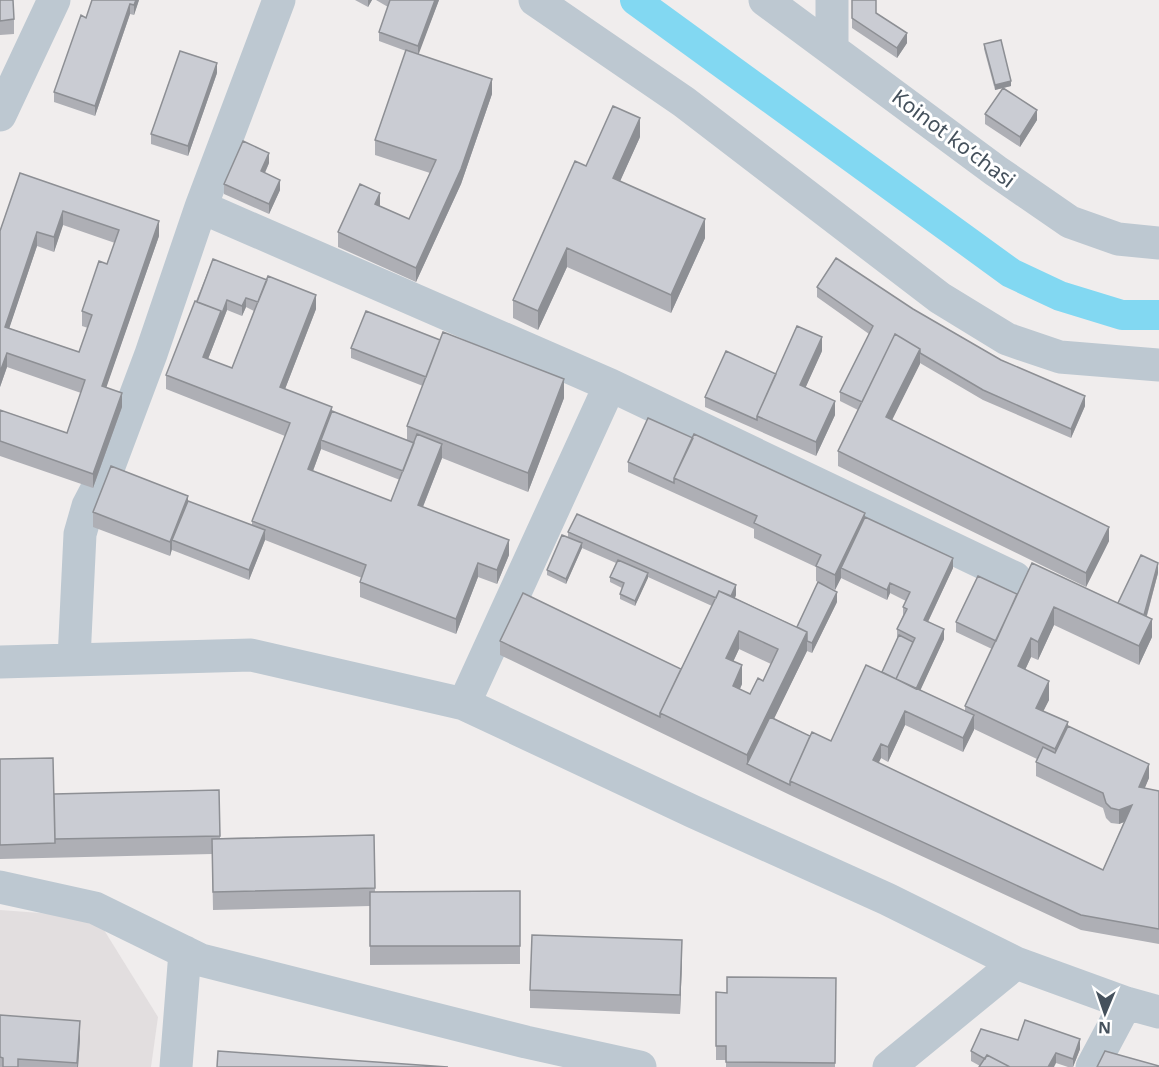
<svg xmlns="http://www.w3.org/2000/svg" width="1159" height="1067" viewBox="0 0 1159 1067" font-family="'Noto Sans',sans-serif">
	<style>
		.education { fill: #e2dedf }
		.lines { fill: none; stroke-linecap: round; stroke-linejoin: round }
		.canal { stroke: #82d8f2; stroke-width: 30 }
		.minor { stroke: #bdc8d1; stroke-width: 33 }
		.wall { fill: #aeafb5; fill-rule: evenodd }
		.shaded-wall { fill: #8d8f94 }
		.building { fill: #caccd3; stroke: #8d8f94; stroke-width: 1.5; fill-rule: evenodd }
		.labels { text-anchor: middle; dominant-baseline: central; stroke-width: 6; stroke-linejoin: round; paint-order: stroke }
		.street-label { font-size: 21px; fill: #45515c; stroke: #fff }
	</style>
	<rect width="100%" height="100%" fill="#f0eded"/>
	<path class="education" d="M0,910l81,6 23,14 54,87 -7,50h-151z"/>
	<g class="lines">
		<path class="canal" d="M635,0l376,273 49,23 62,19h37"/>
		<path class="minor" d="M535,0l149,102 256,196 67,41 53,18 99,8
			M765,0l231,171 74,51 48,17 41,4
			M832,0v47
			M0,115l54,-115
			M201,207l409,178 405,193
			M74,659l6,-125 8,-28 21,-40 42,-112 50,-147 78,-207
			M0,662l251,-7 213,49 230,108 193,87 129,64 110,40 33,9
			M464,704l146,-319
			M0,887l95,21 106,52 325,82 114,25
			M176,1067l9,-115
			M889,1067l127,-104
			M1092,1067l34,-64"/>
	</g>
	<path class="wall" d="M0,0l14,19v15l-14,1z
		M92,0h47l-5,15 -4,-1 -35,102 -41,-14v-10l32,-74z
		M355,0h17l-4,7z
		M376,0h63l-21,54 74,40 -31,90 -45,98 -78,-35v-15l42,-26 29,13 21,-46 -55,-18v-15l31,-89 -27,-10v-9l9,-25z
		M852,0l24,13 31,30 -10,15 -45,-30z
		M984,44l27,42 -8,2 34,32 -17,27 -35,-23v-10l18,-26 -8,2 -11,-41z
		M217,73l-29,83 -37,-12v-10z
		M640,137l-20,44 85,57 -34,75 -104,-46 -29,63 -25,-12v-18l73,-134z
		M269,163l-4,10 15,17 -11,24 -45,-20v-10z
		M20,173l139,63 -53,151 16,20 -29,81 -93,-32v-46l67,23 14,-40 -74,-26 -7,20v-156zM63,225l52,18 -8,21 -25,47v15l6,2 -9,24 -70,-24 28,-82 17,6z
		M213,259l103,50 -31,80 47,22 75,29v-14l16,-40 -72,-28v-10l213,50 -36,94 -86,-34 -19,49 86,48 -12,29 -19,-7 -22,57 -96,-37v-15l2,-4 -97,-38 -16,40 -77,-30v-1l-2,7 -77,-29v-15l95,-11 64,25v-5l33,-85 -119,-47v-14zM246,307l8,4 -22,57 -24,-9 19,-49 15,6zM321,449l79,31 -9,21 -78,-30z
		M817,287l96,22 88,51 84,46 -14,32 -88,-38 -63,-37 -28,57 217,121 -23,46 -248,-121v-15l20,-41 -18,-9v-9l29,-58 -52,-37z
		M822,351l-17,37 30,27 -19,41 -111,-49v-10l71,-23z
		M628,462l237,55 88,51 -25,54 16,17 -24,51 45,21v-5l27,-57 -36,-17v-10l61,-28 101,9 40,-30 -11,43 5,21 -13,28 -85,-40 -16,35 -7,-3 -6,13 24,30 -6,11 106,67 -5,11 15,2v153l-78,-14 -291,-135 -290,-140v-14l181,28 31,-63 -64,-29 -13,29 -15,-7v-5l2,-6 -12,-6v-5l6,-14 -34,-15 -16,36 -19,-9v-5l21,-33v-5l168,63 -1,3 62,29 40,-25 -25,51 -5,-2 -33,67 36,18 21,5 51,-69 15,-32v-11l6,-14v-8l3,-6 -16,-8 -3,7 -46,-22 -6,12 -19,-9v-14l-62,-29v-9l-126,-57zM739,649l32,15 -8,17 -13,13 -10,-5 2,-5 -9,-22zM905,725l58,27 11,-23 63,30 -1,3v14l67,32 3,10 5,5 8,1 5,-2 -21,48 -225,-107 3,-5 7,4z
		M0,759l54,38 165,-7 1,48 154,-3 1,57 145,-1v73l-150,1v-59l-157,4 -1,-56 -212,5z
		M682,959l-2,55 -150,-6v-18z
		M836,978l-1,89h-109v-7h-10v-68l11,1z
		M0,1015l80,24 -2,28h-78z
		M1018,1040l62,9 -7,18h-5l-12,-4 -76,3 -9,-5v-10z"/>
	<path class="shaded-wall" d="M136,0h3l-5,15v-10z
		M368,0h4l-4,7z
		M435,0h4l-21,56v-10z
		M130,4v10l-35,102v-10z
		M907,33v10l-10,15v-10z
		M217,63v10l-29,83v-10z
		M492,79v15l-31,90 -45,98v-14z
		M1011,81v5l-16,4v-5z
		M1037,110v10l-17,27v-10z
		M640,118v19l-27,60v-19z
		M269,153v10l-8,18v-10z
		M280,180v10l-11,24v-10z
		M380,193v14l-5,-3z
		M63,211v14l-9,27v-15z
		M705,219v19l-34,75v-18z
		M159,221v15l-57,164v-14z
		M37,232v14l-32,95v-14z
		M567,248v19l-29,63v-19z
		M316,295v14l-36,93v-15z
		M246,298v9l-4,9v-10z
		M227,300v10l-24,62v-15l18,-46z
		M822,337v14l-22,49v-15z
		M920,349v15l-34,68v-15z
		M7,353v14l-7,20v-15z
		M564,379v19l-36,94v-19z
		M122,393v14l-29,81v-14z
		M1085,396v10l-14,32v-9z
		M835,401v14l-19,41v-14z
		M332,407v14l-11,19v9l-13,35v-15z
		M442,444v14l-24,61v-14z
		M188,496v15l-16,29v9l-2,7v-14z
		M865,513v14l-24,41v10l-6,12v-15z
		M1109,527v14l-23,46v-14z
		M265,530v10l-16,40v-10z
		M509,540v15l-12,29v-14z
		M582,543v5l-16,36v-5z
		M953,558v10l-29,62v-10z
		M478,563v14l-22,57v-15z
		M1158,563v10l-16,60v-10z
		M648,573v5l-13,28v-5z
		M890,583v10l-3,7v-10z
		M736,585v10l-8,18v-10z
		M837,592v10l-25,51v-10z
		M1054,607v18l-16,35v-18z
		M1152,619v18l-13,28v-19z
		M944,629v10l-29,63v-10z
		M739,631v18l-13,28v-19z
		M807,632v19l-56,115 -4,-2v-9z
		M1031,638v19l-13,28v-19z
		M742,665v19l-9,20v-18z
		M1049,681v19l-13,26v-18z
		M905,711v14l-17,37v-15z
		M974,715v15l-11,22v-14z
		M1068,722v19l-13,26v-18z
		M881,744v14l-8,17v-15z
		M1149,764v14l-10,24v-15z
		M1132,805v14l-13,5v-14z
		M682,940v19l-2,55v-19z
		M80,1021v18l-2,28h-1z
		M1080,1039v10l-7,18v-8z
		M1056,1053v10l-2,4h-6z"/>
	<path class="building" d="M0,0h13l1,19 -14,2z
		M92,0h44l-2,5 -4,-1 -35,102 -41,-14 27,-77 5,3z
		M390,0h45l-17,46 -39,-14z
		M852,0h24v13l31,20 -10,15 -45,-30z
		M1001,40l10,41 -16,4 -11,-41z
		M406,50l86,29 -31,90 -45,99 -78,-36 22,-48 20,9 -5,11 34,15 27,-59 -61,-20z
		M180,51l37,12 -29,83 -37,-12z
		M1003,88l34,22 -17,27 -35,-23z
		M613,106l27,12 -27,60 92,41 -34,76 -104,-47 -29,63 -25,-11 62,-139 11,5z
		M243,141l26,12 -8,18 19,9 -11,24 -45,-20z
		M20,173l139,48 -57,165 20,7 -29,81 -93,-33v-31l67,23 18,-53 -78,-27 -7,19v-141zM63,211l56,19 -12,34 -8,-3 -17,50 10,4 -13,37 -74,-25 32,-95 17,5z
		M836,258l77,51 88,51 84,36 -14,33 -88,-39 -63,-37v-4l-25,-15 -33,68 -22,-10 33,-66 -56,-39z
		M213,259l54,21 -9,22 -12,-4 -4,8 -15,-6 -6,16v-5l-24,-9z
		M268,276l48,19 -36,92 52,20 -24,62 83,32 26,-67 25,10 -24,61 91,35 -12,30 -19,-7 -22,56 -96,-37 6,-17 -114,-44 38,-98 -124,-48 29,-74 26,10 -18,46 29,11z
		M366,311l74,29 -14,37 -75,-29z
		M797,326l25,11 -22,48 35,16 -19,41 -59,-26z
		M443,332l121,47 -36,94 -121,-47z
		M895,334l25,15 -34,68 223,110 -23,46 -248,-122z
		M726,351l50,23 -19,42v4l-52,-23z
		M332,411l82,32 -11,28 -82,-31z
		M648,418l45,20 -19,40v5l-46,-21z
		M694,434l171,79 -30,62 -19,-9 5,-11 -67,-32 3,-7 -83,-38z
		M111,466l77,30 -18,46 -77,-30z
		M188,501l77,29 -16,40 -77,-30z
		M577,514l159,71 -5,11 -12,-5 -3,7 -148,-66z
		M865,517l88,41 -29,62 20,9 -28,60 -20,-10 19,-41 -18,-9 10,-20 -4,-2 7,-15 -20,-9 -3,7 -46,-22z
		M562,535l20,8 -16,36 -19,-9z
		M1141,555l17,8 -14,52 -26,-12z
		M618,560l30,13 -13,28 -15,-7 4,-11 -14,-6z
		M1032,563l120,56 -13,27 -85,-39 -16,35 -7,-4 -13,28 31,15 -13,27 32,14 -13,27 -90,-43z
		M978,576l39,18 -21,47 -40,-19z
		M818,582l19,10 -25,51 -5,-2v-9l-10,-5z
		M719,591l88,41 -60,123 -87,-42zM739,631l39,18 -15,32 -5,-3 -8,16 -17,-8 9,-21 -16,-7z
		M523,593l158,76 -21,44v4l-160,-76z
		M899,635l14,7 -17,37 -14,-7z
		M866,665l108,50 -11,23 -58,-27 -17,36 -7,-3 -8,16 230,110 29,-65 -13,5 -8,-2 -5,-5 -3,-10 -67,-31 7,-15 12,6 13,-27 81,38 -10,23 20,4v138l-78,-14 -291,-134 22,-49 19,9z
		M770,717l40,19 -20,45v4l-43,-21z
		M53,758l2,85 -55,2v-86z
		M219,790l1,46 -165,3 -1,-45z
		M374,835l1,53 -162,4 -1,-53z
		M520,891v55h-150v-54z
		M532,935l150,5 -2,55 -150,-5z
		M727,977l109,1 -1,85 -109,-1v-16h-10v-54l11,1z
		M0,1015l80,6 -3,42 -59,-4v8h-15v-9l-3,-1z
		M1025,1020l55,19 -7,20 -17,-6 -8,14h-38l-23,-12 -2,4 -14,-8 10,-22 37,11z
		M218,1051l230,16h-231z
		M1105,1051l54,15v1h-62z
		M987,1055l23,12h-31z"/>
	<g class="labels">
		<g class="street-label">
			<text transform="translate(954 138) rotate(37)">Koinot koʻchasi</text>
		</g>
	</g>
	<g transform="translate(1105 1013) rotate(182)" stroke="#ffffff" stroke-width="4.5" paint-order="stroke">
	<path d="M0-4.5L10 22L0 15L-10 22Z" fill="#45515c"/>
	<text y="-9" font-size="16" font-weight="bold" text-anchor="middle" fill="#45515c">N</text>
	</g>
</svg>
